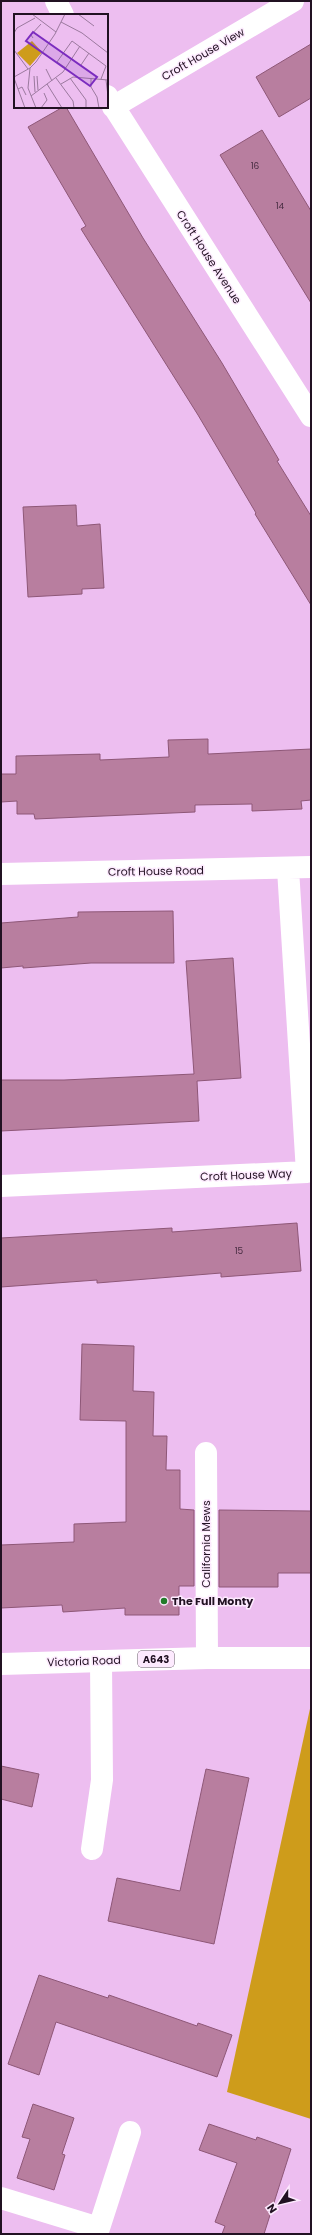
<svg xmlns="http://www.w3.org/2000/svg" width="312" height="2235" viewBox="0 0 312 2235" font-family="Poppins,sans-serif">
	<style>
		.green { fill: #ce9c1b }
		.building { fill: #b87e9f; stroke: #8e5777 }
		.lines { fill: none; stroke-linecap: round; stroke-linejoin: round }
		.minor { stroke: #fff; stroke-width: 22 }
		.major { stroke: #fff; stroke-width: 22 }
		.poi-dot { fill: #227b2a; stroke: #fdeafe; stroke-width: 1.5 }
		.labels { text-anchor: middle; dominant-baseline: central; stroke-width: 3; stroke-linejoin: round; paint-order: stroke }
		.number-label { font-size: 9px; fill: #472c41 }
		.shield { fill: #fdeafe; stroke: #635264; stroke-width: 1 }
		.shield-label { font-size: 10px; font-weight: bold; fill: #211122 }
		.street-label { font-size: 11px; fill: #211122; stroke: #fdeafe }
		.poi-label { font-size: 11px; font-weight: bold; fill: #211122; stroke: #fdeafe; text-anchor: start }
		.inset-road { fill: none; stroke: #9b799e; stroke-width: 1 }
		.view { fill: #7b2cbf; fill-opacity: 0.15; stroke: #7b2cbf; stroke-width: 2 }
		.inset-edge { fill: none; stroke: #211122; stroke-width: 2 }
	</style>
	<rect width="100%" height="100%" fill="#edbef0"/>
	<path class="green" d="M311,1704v415l-84,-27z"/>
	<path class="building" d="M311,44v54l-32,19 -23,-40z
		M63,107h3l77,131 79,125 57,97 -2,1 34,55v89l-56,-91 1,-1 -58,-98 -117,-186 5,-3 -58,-99z
		M262,130l49,81v92l-91,-148z
		M76,505l1,21 23,-2 4,64 -22,1v5l-54,3 -5,-90z
		M208,739v15l103,-5v51l-10,1 1,8 -50,2v-7l-57,1v7l-160,7 -1,-5h-17v-13l-16,1v-28h15v-18l84,-2v6l69,-3 -1,-17z
		M173,911l1,52h-83l-68,5v-2l-22,2v-45l77,-6v-5z
		M233,958l8,120 -44,3 2,40 -198,10v-51h63l130,-6 -8,-113z
		M297,1223l4,48 -80,6v-4l-124,10v-3l-96,7v-49l171,-10v4z
		M82,1344l52,2 -1,45 21,1 -1,44h14l-1,34h14v39l14,1v76h-15v29h-54v-7l-62,4 -1,-7 -61,3v-63l73,-3v-18l52,-2v-101l-46,-1z
		M219,1510l92,1v62h-33v14h-59z
		M1,1766l38,8 -7,33 -31,-8z
		M206,1769l43,9 -35,166 -106,-23 9,-43 63,13z
		M39,1975l69,23 1,-3 88,31 1,-3 34,12 -15,42 -161,-55 -17,53 -31,-11z
		M33,2104l41,14 -12,36 3,1 -11,35 -37,-12 13,-39 -8,-2z
		M209,2124l47,16 1,-3 34,12 -27,85h-42l3,-8 -10,-4 22,-59 -38,-13z"/>
	<g class="lines">
		<path class="minor" d="M56,1l7,14
			M107,96l204,320
			M113,107l180,-106
			M1,874l310,-7
			M1,1186l306,-14 -19,-303
			M206,1453l1,205
			M92,1849l10,-69 -1,-119
			M1,2198l98,30 31,-96"/>
		<path class="major" d="M1,1664l206,-6h104"/>
	</g>
	<circle class="poi-dot" cx="164" cy="1601" r="4"/>
	<g class="labels">
		<g class="number-label">
			<text x="255" y="166">16</text>
			<text x="280" y="206">14</text>
			<text x="239" y="1251">15</text>
		</g>
		<rect class="shield" x="138" y="1651" width="36" height="16" rx="3"/>
		<g class="shield-label">
			<text x="156" y="1659">A643</text>
		</g>
		<g class="street-label">
			<text transform="translate(203 54) rotate(-30)">Croft House View</text>
			<text transform="translate(209 257) rotate(57)">Croft House Avenue</text>
			<text transform="translate(156 871) rotate(-1)">Croft House Road</text>
			<text transform="translate(246 1175) rotate(-2)">Croft House Way</text>
			<text transform="translate(206 1544) rotate(-90)">California Mews</text>
			<text transform="translate(84 1661) rotate(-2)">Victoria Road</text>
		</g>
		<g class="poi-label">
			<text x="172" y="1601">The Full Monty</text>
		</g>
	</g>
	<g transform="translate(14 14)">
		<rect width="94" height="94" fill="#edbef0"/>
		<path d="M18,27l10,11 -12,14 -13,-13z" fill="#ce9c1b"/>
		<path class="inset-road" d="M18,0l24,18M64,0l16,12M47,8l21,11 26,20M0,19l3,-5 18,-10M19,24l-2,-3 10,-11M0,36l14,19M67,51l8,-12M16,54l-2,20 8,20M52,54l-9,-6 15,-21 34,25 -5,13M32,55l6,12M20,62l1,16M23,62l1,14M0,63l16,-9 6,-6 19,-28 10,-20M0,64l11,30M42,64l17,23 1,7M56,64l16,22v8M77,64v9l6,10 2,11M92,66l2,16M33,70l15,24M47,70l12,-7 35,3M4,75l4,-2 4,8M17,82l32,-24 17,-26M27,94l6,-8 -3,-7"/>
		<path class="view" d="M19,18l64,45 -7,9 -64,-45z"/>
		<rect width="94" height="94" class="inset-edge"/>
	</g>
	<rect width="312" height="2235" fill="none" stroke="#211122" stroke-width="4"/>
	<g transform="translate(280 2203) rotate(235)" stroke="#fdeafe" stroke-width="3" paint-order="stroke">
	<path d="M0-3L7 15L0 10L-7 15Z" fill="#211122"/>
	<text y="-6" font-size="11" font-weight="bold" text-anchor="middle" fill="#211122">N</text>
	</g>
</svg>
